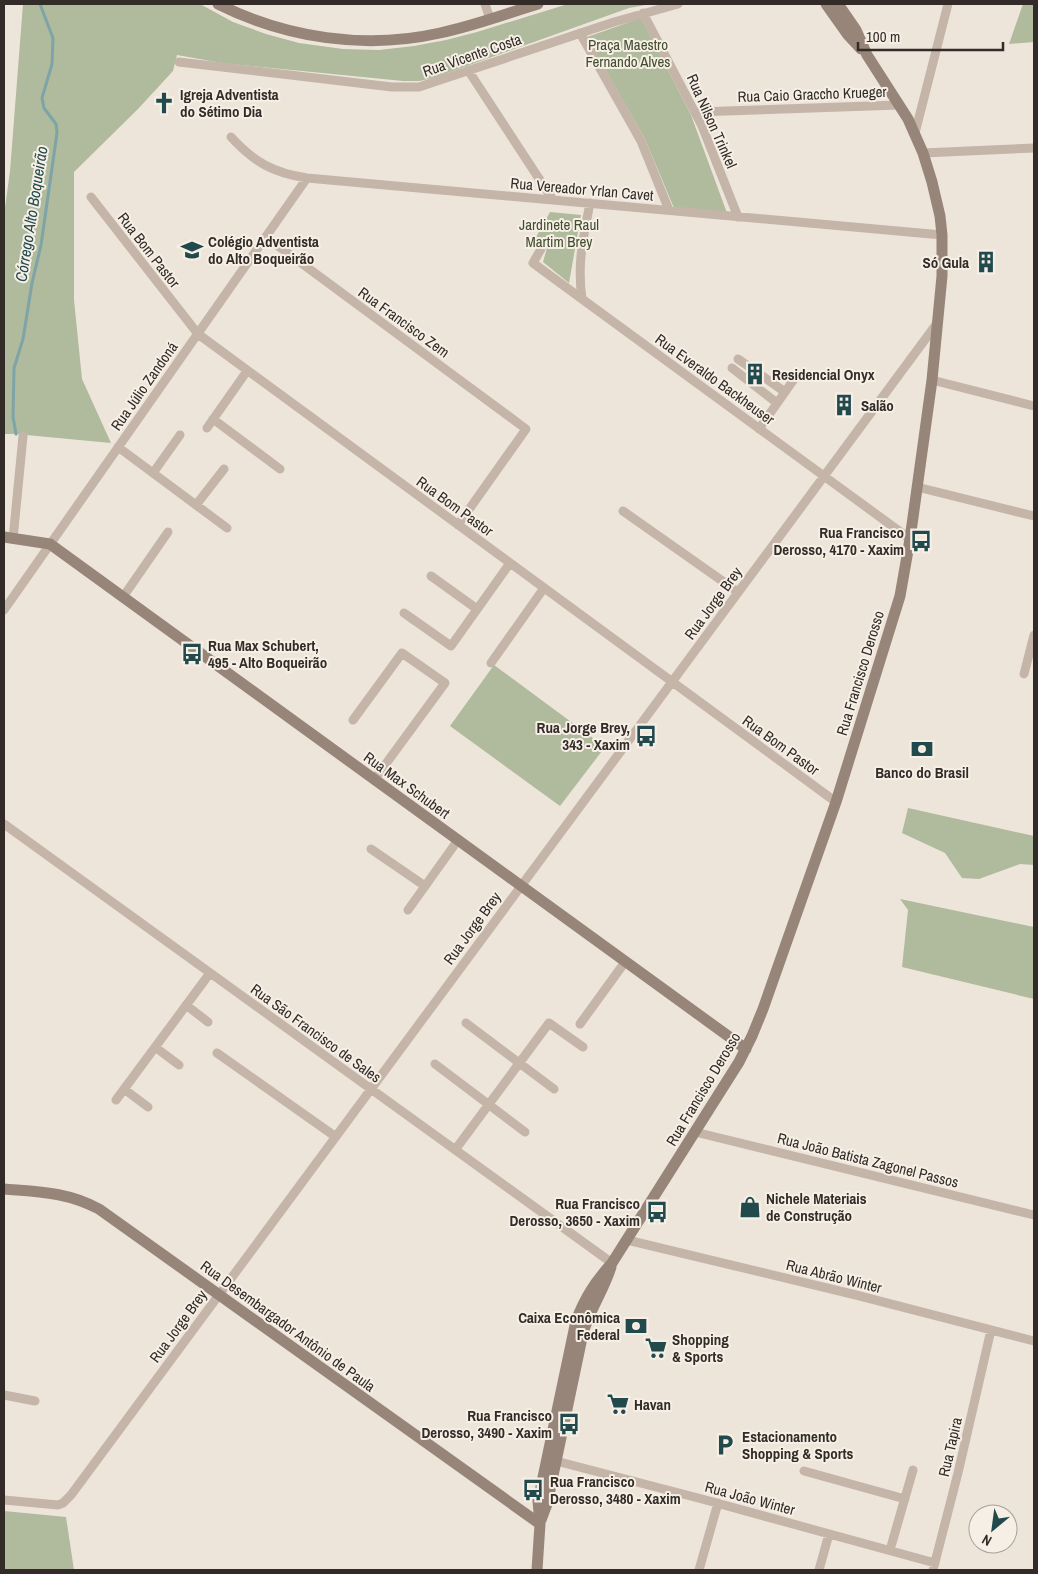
<svg xmlns="http://www.w3.org/2000/svg" width="1038" height="1574" viewBox="0 0 1038 1574" font-family="'Archivo Narrow',sans-serif">
	<style>
		.green { fill: #b0ba9c }
		.lines { fill: none; stroke-linecap: round; stroke-linejoin: round }
		.stream { stroke: #7da4a7; stroke-width: 3 }
		.street { stroke: #c4b5a8; stroke-width: 9 }
		.secondary { stroke: #97857a; stroke-width: 11 }
		.labels { text-anchor: middle; dominant-baseline: central; stroke-width: 4; stroke-linejoin: round; paint-order: stroke }
		.park-label { font-size: 15px; fill: #414d2e; stroke: #f6efe6 }
		.street-label { font-size: 15px; fill: #322b27; stroke: #f6efe6 }
		.poi-label { font-size: 15px; font-weight: bold; fill: #322b27; stroke: #f6efe6; text-anchor: start }
		.water-label { font-size: 16px; font-style: italic; fill: #224a4d; stroke: #f6efe6 }
	</style>
	<rect width="100%" height="100%" fill="#eee5da"/>
	<path class="green" d="M23,4h177l33,18 33,12 33,9 44,6 36,1 35,-4 32,-6 31,-8 91,-28h83l-22,4 -193,69 -16,4h-17l-181,-18 -45,-8 -4,16 -35,38 -64,63v128l8,79 29,64 -95,-9h-12v-219l6,-44z
		M1023,4h11v38l-25,2z
		M641,18l50,97 36,98 -53,-5 -29,-69 -58,-102z
		M550,212l31,3 -12,68 -26,-21 4,-14 -12,-9z
		M494,665l111,82 -45,59 -110,-80z
		M908,808l126,28v29l-14,-1 -41,15 -17,-1 -17,-25 -43,-20z
		M900,899l134,28v72l-132,-32 6,-57z
		M4,1511l62,6 8,53h-70z"/>
	<g class="lines">
		<path class="stream" d="M16,434l-3,-17 1,-49 9,-29 9,-56 9,-38 16,-112 -1,-9 -12,-16 -2,-10 10,-34 1,-26 -13,-34"/>
		<path class="street" d="M485,4l5,15
			M643,13l59,113 36,91
			M580,33l61,108 28,69
			M179,62l213,25h27l195,-65 64,-18
			M468,70l85,130
			M696,112l203,-7
			M915,133l33,-129
			M231,137c23,25 42,36 76,41l635,57
			M923,153l111,-5
			M91,197l107,137 638,468
			M590,203c-7,36 -13,60 -8,96l328,240
			M266,237l260,192 -68,96
			M541,249l-8,14 49,36
			M738,359l47,33
			M732,368l45,35
			M932,380l102,26
			M213,419l67,50
			M207,428l40,-57
			M759,429l38,-54
			M118,447l109,81
			M153,473l27,-38
			M917,487l117,29
			M196,505l28,-36
			M623,511l115,81
			M13,539l10,-103
			M431,576l46,33
			M123,597l45,-65
			M4,610l303,-432
			M404,613l47,33 59,-83
			M491,663l53,-75
			M1024,674l10,-39
			M353,720l49,-67 43,30 -71,97
			M4,824l608,439
			M371,849l54,37
			M408,910l50,-70
			M186,1005l22,17
			M466,1023l88,66
			M580,1024l45,-62
			M155,1047l24,18
			M217,1053l119,84
			M435,1064l90,68
			M124,1089l24,18
			M116,1100l94,-127
			M695,1132l339,83
			M455,1150l94,-127 34,24
			M627,1240l229,55 178,46
			M4,1395l31,6
			M556,1461l146,38 233,64
			M804,1471l101,28
			M4,1500l54,5 5,-2 8,-8 867,-1173
			M890,1550l23,-80
			M699,1570l19,-67
			M819,1570l10,-36
			M933,1570l25,-97 33,-143"/>
		<path class="secondary" d="M218,4c68,34 147,46 222,29 33,-7 65,-19 98,-29
			M826,4l22,31 13,14
			M4,537l46,7 696,505
			M4,1189c36,3 63,3 95,20l441,315
			M541,1520l6,-16 36,-171c7,-24 21,-43 28,-66
			M537,1570l3,-46 -2,-23 38,-180c9,-24 19,-39 36,-58l127,-201 13,-26 11,-27 73,-207 64,-206 10,-57 22,-159 10,-104v-41l-2,-19 -8,-34 -9,-29 -15,-34 -41,-64 -11,-25 -18,-26"/>
	</g>
	<defs>
		<g id="church-bare" transform="scale(1.725)"><path d="M-1.2-6h2.4v3.5h3.3v2.4h-3.3V6h-2.4V-.1h-3.3v-2.4h3.3Z" fill="#224a4d" stroke="#f6efe6" stroke-width="2.5" paint-order="stroke"/></g>
		<g id="school-bare" transform="scale(1.725)"><path d="M0-5L7-2L0 1L-7-2ZM-4 1L0 2.5L4 1V4Q0 6-4 4Z" fill="#224a4d" stroke="#f6efe6" stroke-width="2.5" paint-order="stroke"/></g>
		<g id="building-bare" transform="scale(1.725)"><path d="M-4-6H4V6H1V3H-1V6H-4ZM-2.5-4.3h1.7v1.8h-1.7ZM.8-4.3h1.7v1.8H.8ZM-2.5-1h1.7V.8h-1.7ZM.8-1h1.7V.8H.8Z" fill="#224a4d" stroke="#f6efe6" stroke-width="2.5" paint-order="stroke"/></g>
		<g id="bus-bare" transform="scale(1.725)"><path d="M-5-6H5V4H4V6H2V4H-2V6H-4V4H-5ZM-3.5-4V0h7V-4ZM-3.5 1.2v1.5H-2V1.2ZM2 1.2v1.5H3.5V1.2Z" fill="#224a4d" stroke="#f6efe6" stroke-width="2.5" paint-order="stroke"/></g>
		<g id="bank-bare" transform="scale(1.725)"><path d="M-6-4H6V4H-6ZM0-2.3a2.3 2.3 0 1 0 0 4.6a2.3 2.3 0 1 0 0-4.6Z" fill="#224a4d" stroke="#f6efe6" stroke-width="2.5" paint-order="stroke"/></g>
		<g id="shop-bare" transform="scale(1.725)"><path d="M-5-2.5h2.3a2.7 3.5 0 0 1 5.4 0H5L5.5 6h-11ZM-1.5-2.5h3a1.5 2.3 0 0 0-3 0Z" fill="#224a4d" stroke="#f6efe6" stroke-width="2.5" paint-order="stroke"/></g>
		<g id="supermarket-bare" transform="scale(1.725)"><path d="M-6-5.5h2.5l.6 2H6L4.5 2H-2.5L-4.4-4H-6ZM-1.5 3.2a1.3 1.3 0 1 0 .1 0ZM3 3.2a1.3 1.3 0 1 0 .1 0Z" fill="#224a4d" stroke="#f6efe6" stroke-width="2.5" paint-order="stroke"/></g>
		<g id="parking-bare" transform="scale(1.725)"><path d="M-3.5-5.5H1a3.5 3.5 0 0 1 0 7H-1V5.5H-3.5ZM-1-3.4V-.6H.8a1.4 1.4 0 0 0 0-2.8Z" fill="#224a4d" stroke="#f6efe6" stroke-width="2.5" paint-order="stroke"/></g>
	</defs>
	<g fill-rule="evenodd">
		<use href="#church-bare" x="164" y="103"/>
		<use href="#school-bare" x="192" y="250"/>
		<use href="#building-bare" x="986" y="262"/>
		<use href="#building-bare" x="755" y="374"/>
		<use href="#building-bare" x="844" y="405"/>
		<use href="#bus-bare" x="921" y="541"/>
		<use href="#bus-bare" x="192" y="654"/>
		<use href="#bus-bare" x="646" y="736"/>
		<use href="#bank-bare" x="922" y="749"/>
		<use href="#shop-bare" x="750" y="1207"/>
		<use href="#bus-bare" x="657" y="1212"/>
		<use href="#bank-bare" x="636" y="1326"/>
		<use href="#supermarket-bare" x="656" y="1348"/>
		<use href="#supermarket-bare" x="618" y="1404"/>
		<use href="#bus-bare" x="569" y="1424"/>
		<use href="#parking-bare" x="725" y="1445"/>
		<use href="#bus-bare" x="533" y="1490"/>
	</g>
	<g class="labels">
		<g class="park-label">
			<text x="628" y="44">Praça Maestro<tspan x="628" dy="17">Fernando Alves</tspan></text>
			<text x="559" y="224">Jardinete Raul<tspan x="559" dy="17">Martim Brey</tspan></text>
		</g>
		<g class="street-label">
			<text transform="translate(472 55) rotate(-19)">Rua Vicente Costa</text>
			<text transform="translate(812 94) rotate(-2)">Rua Caio Graccho Krueger</text>
			<text transform="translate(712 121) rotate(66)">Rua Nilson Trinkel</text>
			<text transform="translate(582 189) rotate(5)">Rua Vereador Yrlan Cavet</text>
			<text transform="translate(149 250) rotate(52)">Rua Bom Pastor</text>
			<text transform="translate(404 322) rotate(36)">Rua Francisco Zem</text>
			<text transform="translate(715 379) rotate(36)">Rua Everaldo Backheuser</text>
			<text transform="translate(144 386) rotate(-55)">Rua Júlio Zandoná</text>
			<text transform="translate(455 506) rotate(36)">Rua Bom Pastor</text>
			<text transform="translate(713 603) rotate(-54)">Rua Jorge Brey</text>
			<text transform="translate(860 673) rotate(-73)">Rua Francisco Derosso</text>
			<text transform="translate(781 745) rotate(36)">Rua Bom Pastor</text>
			<text transform="translate(407 785) rotate(36)">Rua Max Schubert</text>
			<text transform="translate(472 928) rotate(-54)">Rua Jorge Brey</text>
			<text transform="translate(316 1033) rotate(36)">Rua São Francisco de Sales</text>
			<text transform="translate(703 1089) rotate(-59)">Rua Francisco Derosso</text>
			<text transform="translate(868 1160) rotate(14)">Rua João Batista Zagonel Passos</text>
			<text transform="translate(834 1276) rotate(14)">Rua Abrão Winter</text>
			<text transform="translate(178 1326) rotate(-54)">Rua Jorge Brey</text>
			<text transform="translate(288 1326) rotate(36)">Rua Desembargador Antônio de Paula</text>
			<text transform="translate(950 1447) rotate(-77)">Rua Tapira</text>
			<text transform="translate(750 1498) rotate(15)">Rua João Winter</text>
		</g>
		<g class="poi-label">
			<text x="180" y="94">Igreja Adventista<tspan x="180" dy="17">do Sétimo Dia</tspan></text>
			<text x="208" y="241">Colégio Adventista<tspan x="208" dy="17">do Alto Boqueirão</tspan></text>
			<text x="969" y="262" text-anchor="end">Só Gula</text>
			<text x="772" y="374">Residencial Onyx</text>
			<text x="861" y="405">Salão</text>
			<text x="904" y="532" text-anchor="end">Rua Francisco<tspan x="904" dy="17">Derosso, 4170 - Xaxim</tspan></text>
			<text x="208" y="645">Rua Max Schubert,<tspan x="208" dy="17">495 - Alto Boqueirão</tspan></text>
			<text x="630" y="727" text-anchor="end">Rua Jorge Brey,<tspan x="630" dy="17">343 - Xaxim</tspan></text>
			<text x="922" y="772" text-anchor="middle">Banco do Brasil</text>
			<text x="766" y="1198">Nichele Materiais<tspan x="766" dy="17">de Construção</tspan></text>
			<text x="640" y="1203" text-anchor="end">Rua Francisco<tspan x="640" dy="17">Derosso, 3650 - Xaxim</tspan></text>
			<text x="620" y="1317" text-anchor="end">Caixa Econômica<tspan x="620" dy="17">Federal</tspan></text>
			<text x="672" y="1339">Shopping<tspan x="672" dy="17">&amp; Sports</tspan></text>
			<text x="634" y="1404">Havan</text>
			<text x="552" y="1415" text-anchor="end">Rua Francisco<tspan x="552" dy="17">Derosso, 3490 - Xaxim</tspan></text>
			<text x="742" y="1436">Estacionamento<tspan x="742" dy="17">Shopping &amp; Sports</tspan></text>
			<text x="550" y="1481">Rua Francisco<tspan x="550" dy="17">Derosso, 3480 - Xaxim</tspan></text>
		</g>
		<g class="water-label">
			<text transform="translate(31 214) rotate(-81)">Córrego Alto Boqueirão</text>
		</g>
	</g>
	<rect width="1038" height="1574" fill="none" stroke="#322b27" stroke-width="10"/>
	<g transform="translate(993 1529) rotate(209)"><circle r="24" fill="#f6efe6" stroke="#a8a19a"/>
	<path d="M0-4L9 19L0 12L-9 19Z" fill="#224a4d"/>
	<text y="-8" font-size="14" font-weight="bold" text-anchor="middle" fill="#322b27">N</text>
	</g>
	<path d="M858 42v8h145v-8" fill="none" stroke="#322b27" stroke-width="2.5"/>
	<text x="866" y="42" font-size="15" fill="#322b27" stroke="#f6efe6" stroke-width="4" paint-order="stroke">100 m</text>
</svg>
